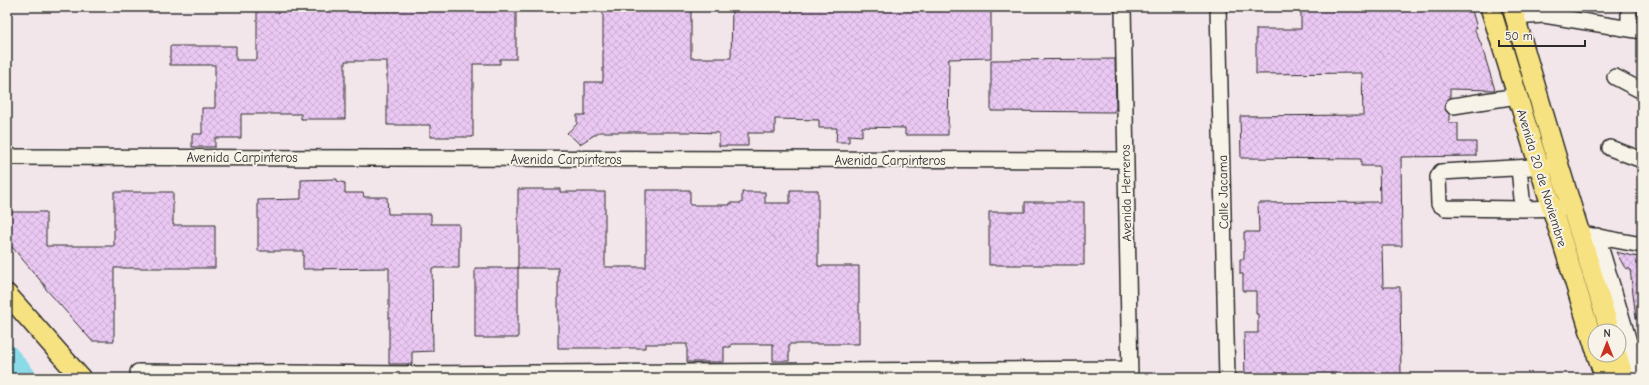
<svg xmlns="http://www.w3.org/2000/svg" width="1649" height="385" viewBox="0 0 1649 385" font-family="'Comic Neue',sans-serif">
	<style>
		.lines { fill: none; stroke-linecap: round; stroke-linejoin: round }
		.river { stroke: #8bdae8; stroke-width: 21 }
		.building { fill: url(#building-cross-hatch); stroke: #2b2b2b }
		.minor-casing { stroke: #2b2b2b; stroke-width: 18 }
		.major-casing { stroke: #2b2b2b; stroke-width: 22 }
		.minor { stroke: #f7f3e8; stroke-width: 15 }
		.major { stroke: #f7e281; stroke-width: 19 }
		.labels { text-anchor: middle; dominant-baseline: central; stroke-width: 4; stroke-linejoin: round; paint-order: stroke }
		.street-label { font-size: 13px; fill: #2b2b2b; stroke: #f7f3e8 }
	</style>
	<defs>
		<pattern id="building-cross-hatch" width="8" height="8" patternUnits="userSpaceOnUse"><rect width="8" height="8" fill="#eac8f3"/><path d="M0 0l8 8M0 8l8-8" fill="none" stroke="#c9acd0"/></pattern>
	</defs>
	<rect width="100%" height="100%" fill="#f3e6eb"/>
	<filter id="ink" filterUnits="userSpaceOnUse"><feTurbulence type="fractalNoise" baseFrequency=".025" numOctaves="2"/><feDisplacementMap in="SourceGraphic" scale="8" xChannelSelector="R" yChannelSelector="G"/><feConvolveMatrix kernelMatrix="1 2 1 2 8 2 1 2 1" color-interpolation-filters="sRGB"/></filter>
	<g filter="url(#ink)">
		<g class="lines">
			<path class="river" d="M7,354l20,24"/>
		</g>
		<path class="building" d="M257,7h259v52h-16v5h-27v73h-43v-12h-43v-64h-42v58h-44v-5h-60v24h-26v9h-23v-13h10v-26h13v-43h-45v-19h66v14h21z
			M603,7h88v51h40l1,-51h259v51l-42,1 -1,76h-43v-7l-43,-1v9l-13,-1v7h-13l1,-14h-18v-8l-44,-1v14h-27v13h-29v-13l-30,-1h-90l-19,12 -13,-11 10,-9v-9h8v-33h18z
			M1301,7h170l6,21h-3l7,16 14,46 -45,-1v9l-5,5 -1,5 5,6v9h9v19h18v14l-75,1 1,89h-20l1,41h17l1,91h-156l-1,-45h14v-19h-2v-23h-13v-17h-3v-15h4v-27h15l-1,-29 122,-1 -1,-36h-18v-7l-120,-1 -1,-42 123,-1 -1,-42 -106,1v-45h45z
			M1115,59l1,49 -2,4 -123,-1v-51z
			M337,179v2l8,2v10h18l1,4h23l1,17h43v10h28v44h-27l1,83 -21,1v12h-23v-96l-86,1v-18h-45v-51l43,-1v-19z
			M518,189h42v3h45v75h41v-77h44v15h40v-2h12v-11h23v11h25v-13h28v76h41v78h-70v17h-16v-17h-42v3h-7v15h-37v-18h-42v4h-87v-80h-40z
			M114,192h59v33h42v43h-101v73h-22l-47,-53v-2l-38,-45v-29h39v34h68z
			M1025,202h59v63h-95v-53h36z
			M1616,252l26,6v59l-6,1 -6,-49 -5,-1z
			M475,268h43v70h-43z"/>
		<g class="lines">
			<g class="minor-casing">
				<path id="minor" d="M1123,7l7,371
					M1218,7l9,371
					M1515,17l29,-2 98,16
					M1629,28v-21
					M1615,77l27,14
					M1453,106l64,-10
					M1610,148l32,12
					M7,157l1119,3
					M1550,166l-109,6 -3,5 1,27 6,4 78,1 40,-1
					M1519,168l4,41
					M1588,235l54,10
					M1597,236l43,142
					M138,372l275,2 717,-5"/>
			</g>
			<g class="major-casing">
				<path id="major" d="M1490,7l105,341
					M1512,7l47,159 51,165
					M7,294l74,84
					M1597,355l8,23
					M1617,355l7,23"/>
			</g>
			<use href="#minor" class="minor"/>
			<use href="#major" class="major"/>
		</g>
	</g>
	<g class="labels">
		<g class="street-label">
			<text x="242" y="157">Avenida Carpinteros</text>
			<text x="566" y="159">Avenida Carpinteros</text>
			<text x="890" y="160">Avenida Carpinteros</text>
			<text transform="translate(1542 178) rotate(73)">Avenida 20 de Noviembre</text>
			<text transform="translate(1223 192) rotate(-91)">Calle Jacama</text>
			<text transform="translate(1126 193) rotate(-91)">Avenida Herreros</text>
		</g>
	</g>
	<rect width="1649" height="385" fill="none" stroke="#f7f3e8" stroke-width="24"/>
	<rect x="12" y="12" width="1625" height="361" fill="none" stroke="#2b2b2b" stroke-width="1.5" filter="url(#ink)"/>
	<g transform="translate(1607 343)"><circle r="19" fill="#f7f3e8" stroke="#a5a39c"/>
	<path d="M0-3L7 15L0 10L-7 15Z" fill="#c8321e"/>
	<text y="-6" font-size="11" font-weight="bold" text-anchor="middle" fill="#2b2b2b">N</text>
	</g>
	<path d="M1499 40v6h86v-6" fill="none" stroke="#2b2b2b" stroke-width="2"/>
	<text x="1505" y="40" font-size="12" fill="#2b2b2b" stroke="#f7f3e8" stroke-width="3" paint-order="stroke">50 m</text>
</svg>
